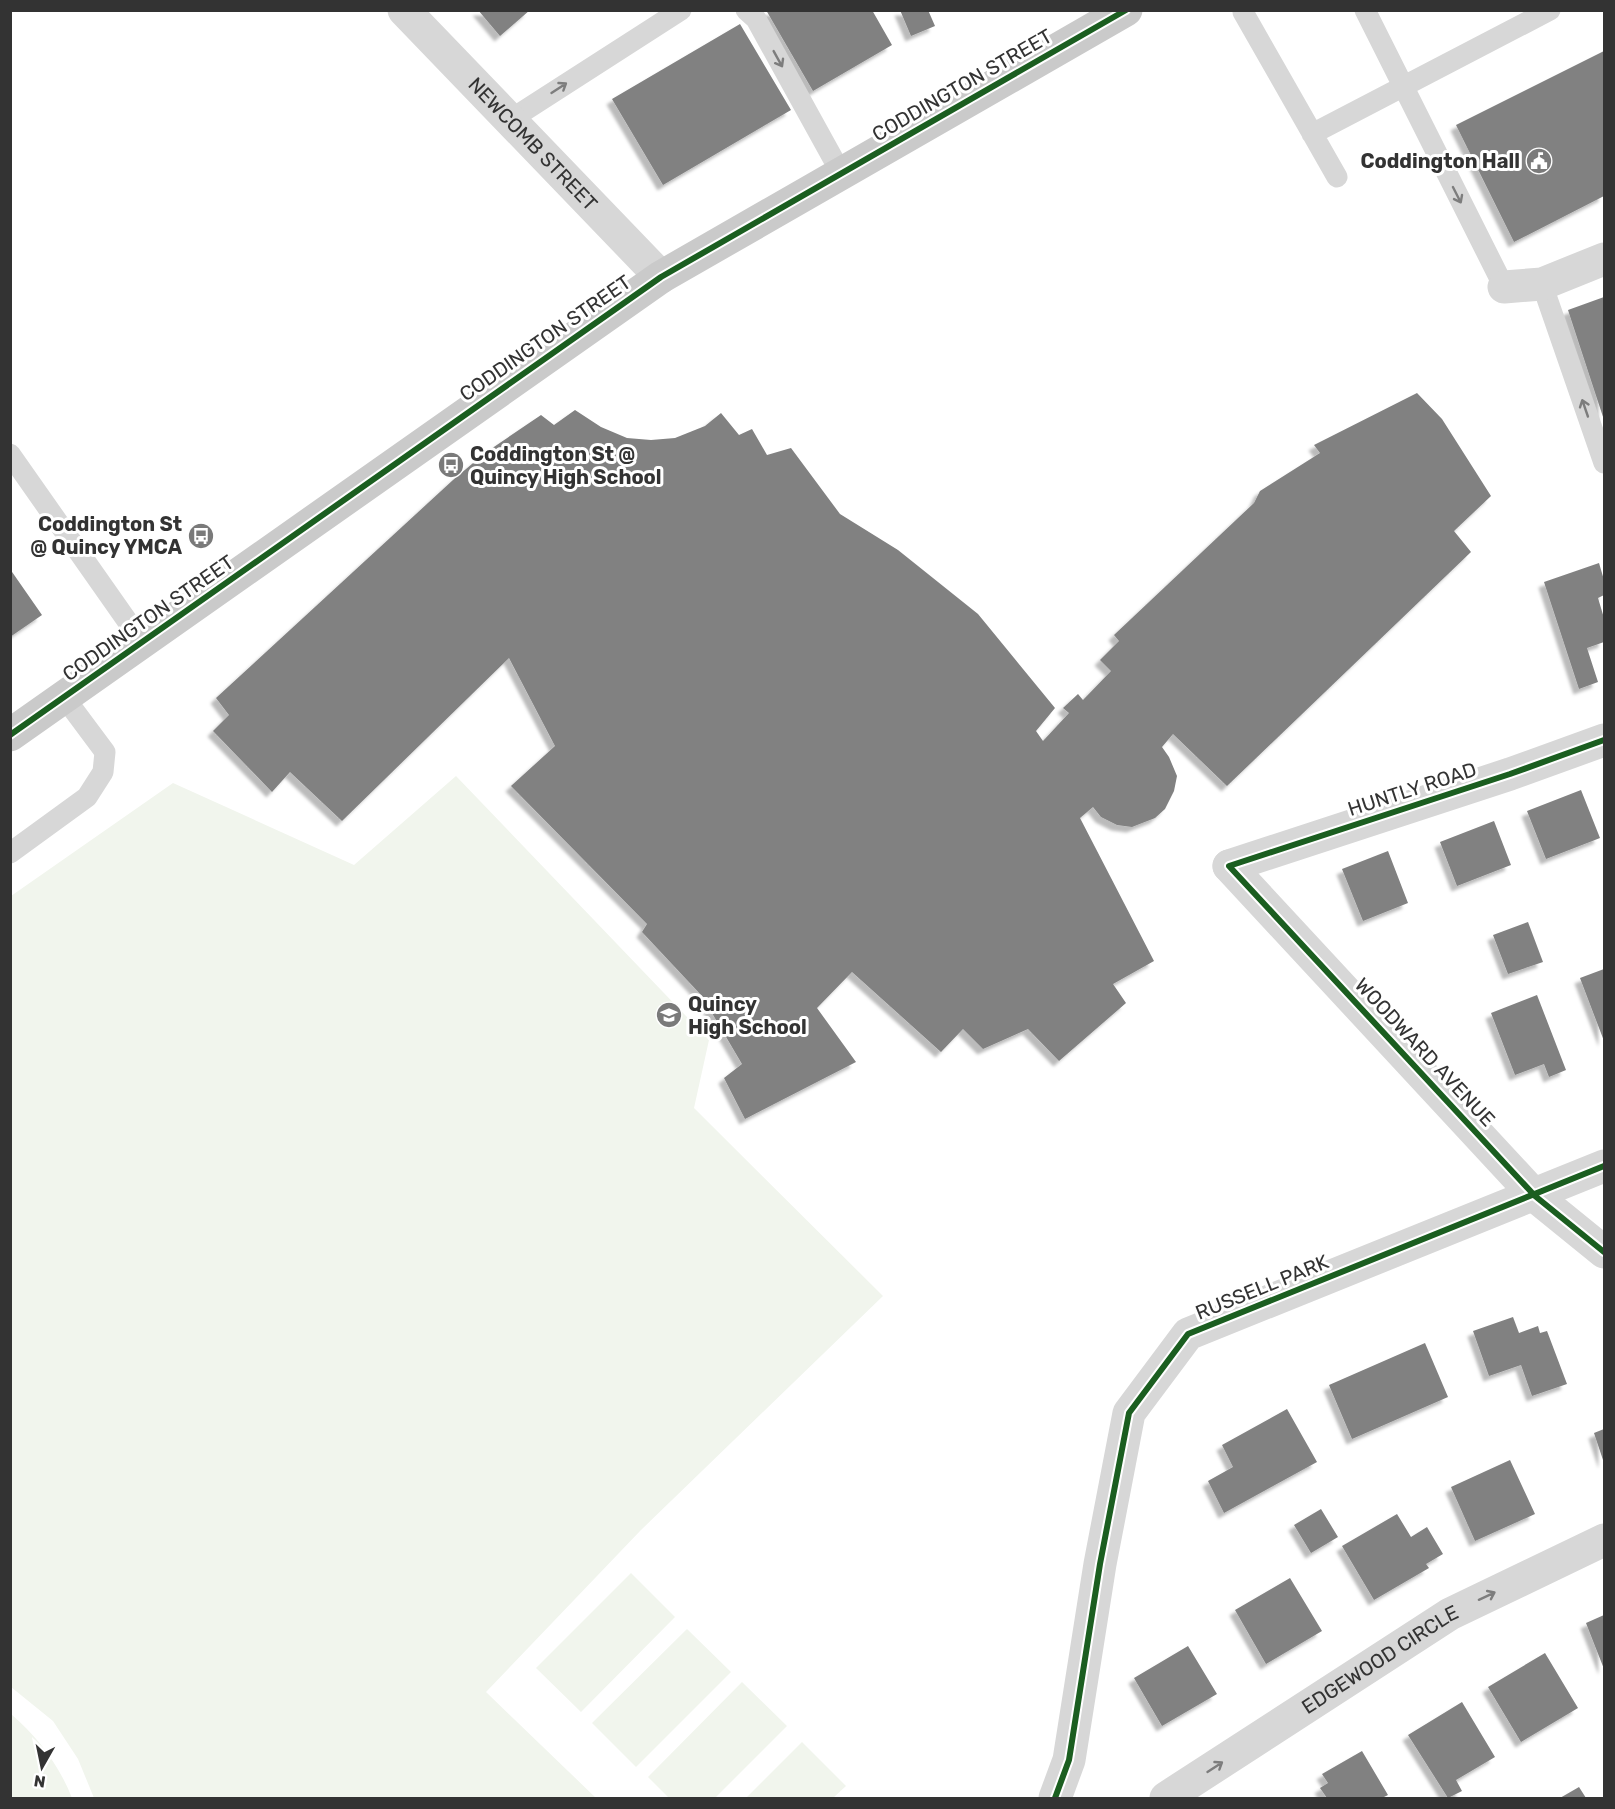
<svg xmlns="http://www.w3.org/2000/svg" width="1615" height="1809" viewBox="0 0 1615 1809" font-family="Rubik,sans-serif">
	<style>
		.green { fill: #f1f5ed }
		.building { fill: #818181; filter: url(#shadow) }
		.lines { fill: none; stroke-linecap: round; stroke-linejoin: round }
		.service { stroke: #d7d7d7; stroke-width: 21 }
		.minor { stroke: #d7d7d7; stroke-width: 33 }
		.tertiary { stroke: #d7d7d7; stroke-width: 33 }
		.primary { stroke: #cacaca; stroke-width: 33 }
		.cycleway-casing { stroke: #fff; stroke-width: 10 }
		.cycleway { stroke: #1b5e20; stroke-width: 6 }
		.oneway { stroke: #7d7d7d }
		.labels { text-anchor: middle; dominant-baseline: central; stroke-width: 6; stroke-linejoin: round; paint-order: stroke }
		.street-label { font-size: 20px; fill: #333; stroke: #fff }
		.poi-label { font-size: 20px; font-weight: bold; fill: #333; stroke: #fff; text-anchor: end }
	</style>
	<defs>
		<filter id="shadow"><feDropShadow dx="-5.5" dy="5.5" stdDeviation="1.5" flood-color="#0004"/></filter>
	</defs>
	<rect width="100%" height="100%" fill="#fff"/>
	<path class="green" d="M456,776l253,264 -15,68 189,188 -242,234 -155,162 110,106h-502l-16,-39 -25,-38 -42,-34v-791l162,-113 181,82z
		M631,1573l44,44 -94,95 -45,-44z
		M687,1629l44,43 -95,95 -44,-44z
		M742,1682l45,44 -72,72h-46l-21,-21z
		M11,1714c27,23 48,51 61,84h-61z
		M802,1742l44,44 -13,12h-87z"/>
	<path class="building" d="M478,10h52l-30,26z
		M766,10h106l20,35 -79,46z
		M900,10h28l7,16 -24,10z
		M740,24l51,86 -128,75 -51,-86z
		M1604,51v145l-90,46 -58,-117z
		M1604,297v123l-36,-110z
		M1417,393l25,26 49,77 -37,35 17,21 -244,234 -54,-52 -11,13 7,10 8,19 -3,15 -9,18 -10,9 -23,9 -15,-2 -16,-8 -8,-10 -13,11 74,143 -41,23 13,19 -67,58 -31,-32 -45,20 -20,-20 -22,23 -89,-80 -35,36 39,54 -111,57 -21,-41 18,-14 -40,-68 -60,-64 5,-8 -136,-138 44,-40 -46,-88 -167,163 -52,-49 -18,20 -59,-61 16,-16 -13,-17 237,-218 32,-27 56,-38 13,10 21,-15 26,17 26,11 24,2 24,-2 30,-12 16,-13 18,22 13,-6 15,26 24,-7 49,66 58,36 80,64 77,94 -19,23 7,10 26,-28 -6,-5 15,-14 5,6 28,-29 -11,-11 19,-19 -5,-6 140,-132 6,-12 60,-38 -6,-8z
		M1599,563l5,17v15l-6,3 6,20v24l-17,6 11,34 -19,7 -35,-107z
		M10,569l32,46 -32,22z
		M1581,790l19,48 -54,21 -19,-48z
		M1494,821l17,44 -54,21 -17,-44z
		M1388,851l20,52 -45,18 -21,-52z
		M1528,922l15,40 -35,12 -15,-39z
		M1604,969v72l-24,-63z
		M1537,995l29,75 -17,7 -5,-13 -29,11 -24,-62z
		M1513,1317l6,16 19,-7 2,7 7,-2 20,53 -35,12 -11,-31 -32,11 -16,-45z
		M1425,1343l23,54 -96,42 -23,-54z
		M1287,1409l30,53 -93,51 -16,-32 25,-14 -11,-22z
		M1604,1429v34l-10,-30z
		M1510,1460l25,54 -60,27 -24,-54z
		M1321,1509l17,28 -27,16 -17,-28z
		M1397,1514l14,23 16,-10 16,27 -17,10 3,4 -55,32 -32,-54z
		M1290,1578l32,53 -56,33 -31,-54z
		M1604,1615v54l-18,-46z
		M1188,1646l29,48 -55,32 -28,-48z
		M1545,1653l33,55 -57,34 -33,-55z
		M1462,1702l33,55 -39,23 6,11 -14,7 -40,-63z
		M1362,1751l26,44 -6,3h-55l-7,-10 8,-5 -6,-9z
		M1579,1787l7,11h-26z"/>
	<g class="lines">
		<path class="service" d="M746,10l10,9 85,154
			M1365,10l139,277
			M1243,12l94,165
			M510,120l171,-110
			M1312,134l238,-124
			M1542,284l62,179
			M10,454l132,188
			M10,853l77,-56 16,-25 2,-20 -41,-55"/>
		<path class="minor" d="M1504,287l38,-3 62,-25
			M1229,866l281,-92 94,-34"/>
		<g class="tertiary">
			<path id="s1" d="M404,10l257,267"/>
			<path d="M1229,866l306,330 69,56"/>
			<path d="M1055,1798l14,-38 31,-196 29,-151 59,-79 416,-168"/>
			<path id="s2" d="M1166,1798l284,-184 154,-74"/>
		</g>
		<path class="primary" d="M10,735l651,-458 465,-267"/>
		<g class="cycleway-casing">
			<path id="cycleway" d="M10,735l651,-458 465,-267
				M1604,740l-94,34 -281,92 306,330 69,56
				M1055,1798l14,-38 31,-196 29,-151 59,-79 416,-168"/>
		</g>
		<use href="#cycleway" class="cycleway"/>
	</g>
	<defs><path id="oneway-shaft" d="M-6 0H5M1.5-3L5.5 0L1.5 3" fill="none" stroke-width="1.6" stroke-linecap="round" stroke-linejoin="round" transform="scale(1.5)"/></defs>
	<g class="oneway">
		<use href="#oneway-shaft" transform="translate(778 59) rotate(61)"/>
		<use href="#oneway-shaft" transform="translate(559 88) rotate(-33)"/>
		<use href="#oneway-shaft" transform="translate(1457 195) rotate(63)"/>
		<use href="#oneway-shaft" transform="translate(1585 408) rotate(-109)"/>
		<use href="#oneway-shaft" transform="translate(1487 1596) rotate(-25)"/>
		<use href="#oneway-shaft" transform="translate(1215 1767) rotate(-33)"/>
	</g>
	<defs>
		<g id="civic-disc" transform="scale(1.35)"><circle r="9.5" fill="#7a7a7a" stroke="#fff"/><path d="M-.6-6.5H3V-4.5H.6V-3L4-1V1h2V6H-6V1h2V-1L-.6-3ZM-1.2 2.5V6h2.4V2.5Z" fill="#fff"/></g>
		<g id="bus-disc" transform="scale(1.35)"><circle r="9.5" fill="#7a7a7a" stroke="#fff"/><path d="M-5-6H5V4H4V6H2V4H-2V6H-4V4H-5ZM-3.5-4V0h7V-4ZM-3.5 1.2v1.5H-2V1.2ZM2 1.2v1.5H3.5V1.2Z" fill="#fff"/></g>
		<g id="school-disc" transform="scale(1.35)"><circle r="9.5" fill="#7a7a7a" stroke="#fff"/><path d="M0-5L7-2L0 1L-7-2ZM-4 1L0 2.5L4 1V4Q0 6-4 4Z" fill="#fff"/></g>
	</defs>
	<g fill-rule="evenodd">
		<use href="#civic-disc" x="1539" y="161"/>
		<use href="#bus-disc" x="451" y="465"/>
		<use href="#bus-disc" x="201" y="536"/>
		<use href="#school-disc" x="669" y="1015"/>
	</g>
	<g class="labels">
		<g class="street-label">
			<text transform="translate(962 85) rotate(-30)">CODDINGTON STREET</text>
			<text stroke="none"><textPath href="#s1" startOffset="186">NEWCOMB STREET</textPath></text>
			<text transform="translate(545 338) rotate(-35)">CODDINGTON STREET</text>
			<text transform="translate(148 618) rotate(-35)">CODDINGTON STREET</text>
			<text transform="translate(1412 789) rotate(-18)">HUNTLY ROAD</text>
			<text transform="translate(1425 1052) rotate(47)">WOODWARD AVENUE</text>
			<text transform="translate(1262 1287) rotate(-22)">RUSSELL PARK</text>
			<text stroke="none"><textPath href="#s2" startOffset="255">EDGEWOOD CIRCLE</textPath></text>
		</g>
		<g class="poi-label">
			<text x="1520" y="161">Coddington Hall</text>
			<text x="470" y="454" text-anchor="start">Coddington St @<tspan x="470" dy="23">Quincy High School</tspan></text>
			<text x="182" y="524">Coddington St<tspan x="182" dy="23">@ Quincy YMCA</tspan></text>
			<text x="688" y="1004" text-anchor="start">Quincy<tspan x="688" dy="23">High School</tspan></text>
		</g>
	</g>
	<rect width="1615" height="1809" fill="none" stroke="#333333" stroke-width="24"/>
	<g transform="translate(42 1767) rotate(189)" stroke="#ffffff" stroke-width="4.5" paint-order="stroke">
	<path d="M0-4.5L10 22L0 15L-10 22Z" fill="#333333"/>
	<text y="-9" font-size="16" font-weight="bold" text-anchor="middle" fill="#333333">N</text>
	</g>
</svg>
